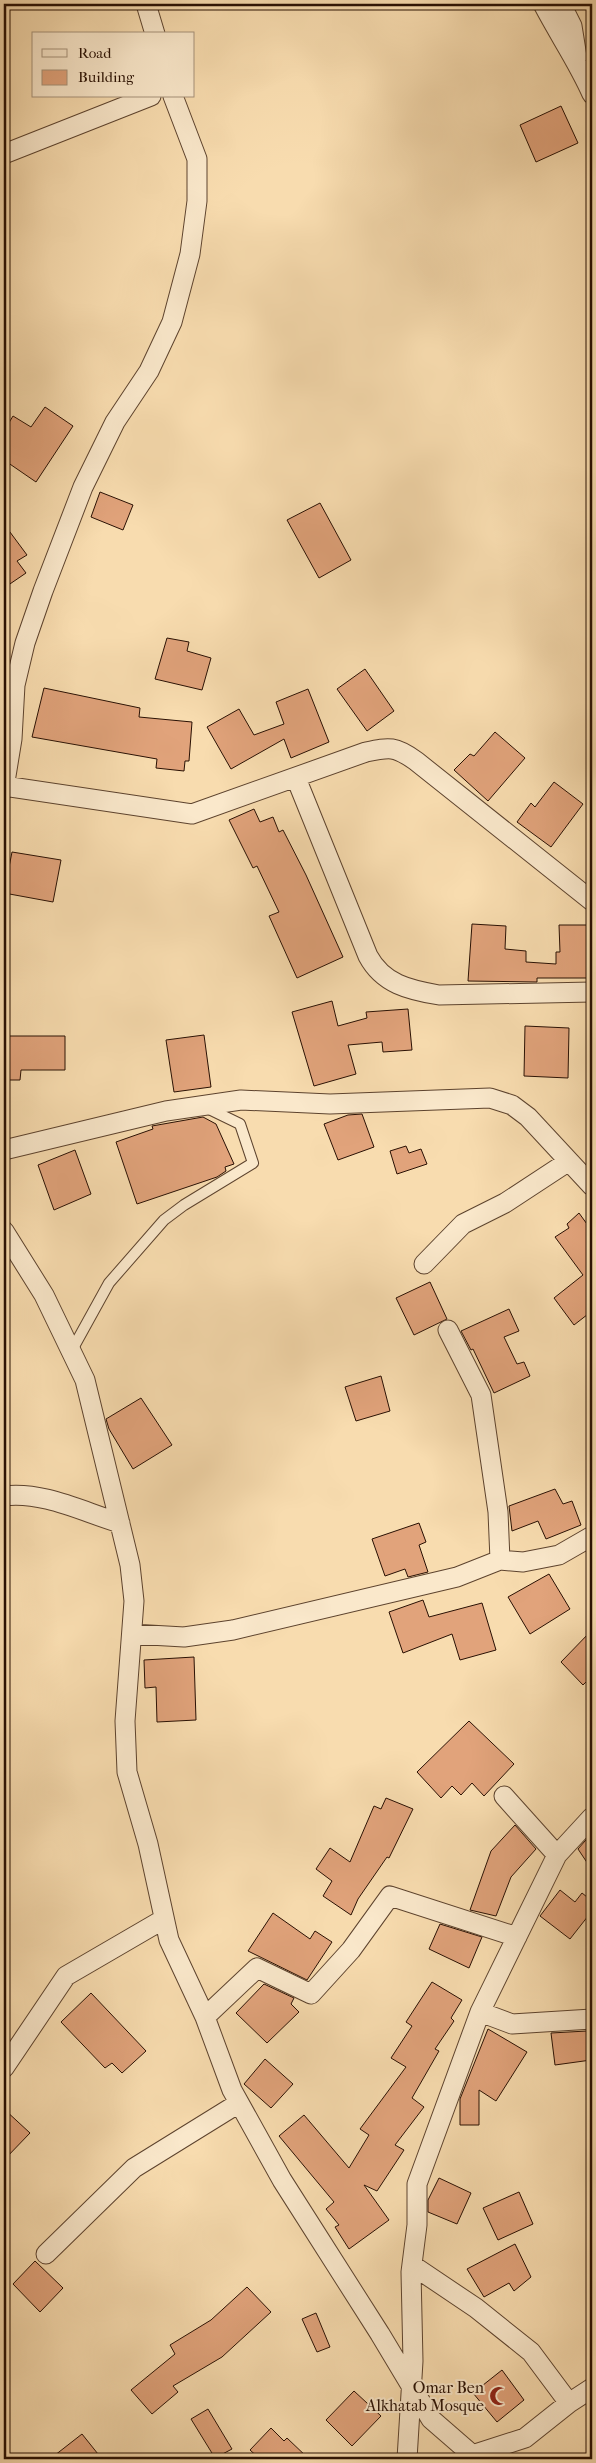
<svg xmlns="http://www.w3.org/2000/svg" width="596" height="2463" viewBox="0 0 596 2463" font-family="'IM FELL French Canon',serif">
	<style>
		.building { fill: #e1a37b; stroke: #291003 }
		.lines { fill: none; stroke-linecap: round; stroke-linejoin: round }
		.lane-casing { stroke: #5d432e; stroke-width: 12 }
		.street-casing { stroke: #5d432e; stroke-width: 21 }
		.lane { stroke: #fae8cb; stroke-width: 10 }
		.street { stroke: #fae8cb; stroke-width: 19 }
		.labels { text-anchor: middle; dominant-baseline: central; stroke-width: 4; stroke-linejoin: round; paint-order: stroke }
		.poi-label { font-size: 16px; fill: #291003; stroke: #fae8cb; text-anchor: end }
	</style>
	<rect width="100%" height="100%" fill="#f8dcaf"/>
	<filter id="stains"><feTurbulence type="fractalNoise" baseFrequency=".004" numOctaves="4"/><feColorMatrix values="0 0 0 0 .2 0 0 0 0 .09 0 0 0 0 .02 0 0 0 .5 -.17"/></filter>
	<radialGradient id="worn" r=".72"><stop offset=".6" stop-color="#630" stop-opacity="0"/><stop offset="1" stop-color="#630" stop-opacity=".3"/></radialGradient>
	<path class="building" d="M561,106l17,37 -42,19 -16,-37z
		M45,407l28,19 -37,56 -32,-22v-29l9,-15 18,11z
		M100,492l33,13 -10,25 -32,-13z
		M320,503l31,57 -32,18 -32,-58z
		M4,524l23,31 -10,6 9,12 -22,15z
		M167,638l22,4 -2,9 24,7 -9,32 -47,-11z
		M365,669l29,42 -27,20 -30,-42z
		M44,688l96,20 -1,9 53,5 -3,39h-4l-1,10 -28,-3 1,-9 -125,-22z
		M308,689l21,53 -38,16 -7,-19 -53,30 -24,-42 32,-18 15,26 30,-11 -8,-22z
		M495,732l30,26 -37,43 -34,-31 16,-16 4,2z
		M554,782l29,22 -32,43 -34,-25 14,-19 4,4z
		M254,809l6,13 13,-5 6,15 4,-2 23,45 37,82 -46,21 -28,-62 10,-4 -22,-46 -4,2 -24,-48z
		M12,852l49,8 -8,42 -49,-9z
		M472,924l34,2 -1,23 21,2v11l30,2v-12h4l-1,-27h33v53h-55v4l-69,-1z
		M332,1001l6,25 29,-8 -1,-6 42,-3 4,41 -29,2 -1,-10 -34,3 8,29 -42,12 -22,-74z
		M525,1026l44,2 -1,50 -44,-2z
		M204,1035l7,52 -37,5 -8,-52z
		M4,1036h61v34h-44l-1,10h-16z
		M362,1114l12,33 -36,13 -14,-36 24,-9z
		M203,1117l13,7 18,40 -9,3 1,4 -9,6 -80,27 -21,-62 37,-13 -1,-3z
		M406,1146l3,7 12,-4 6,15 -30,10 -7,-23z
		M75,1150l16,44 -37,16 -16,-45z
		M579,1213l13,18v80l-18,14 -20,-27 29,-23 -28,-38 14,-9 -2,-4z
		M430,1282l17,37 -33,16 -18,-37z
		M509,1309l10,22 -15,6 13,27 7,-2 6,14 -36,17 -21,-44 -2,1 -10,-19z
		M381,1376l9,35 -34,10 -11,-34z
		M141,1398l31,47 -39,24 -24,-40 -3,-10z
		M555,1489l8,15 9,-3 9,24 -35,14 -8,-18 -26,10 -3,-25z
		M419,1523l7,19 -7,3 9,27 -20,5 -3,-8 -20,7 -13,-37z
		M549,1574l21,35 -40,25 -22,-37z
		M423,1600l6,17 53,-14 14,47 -36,10 -8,-26 -49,19 -14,-41z
		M592,1630v46l-9,9 -22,-23z
		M194,1657l2,63 -39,2 -1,-35 -11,1 -1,-28z
		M469,1721l45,43 -30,32 -12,-13 -11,12 -9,-9 -11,12 -24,-26z
		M386,1798l27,11 -24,49 -2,-1 -29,42 -7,16 -28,-19 9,-15 -16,-12 14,-21 20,14 24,-56 7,3z
		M515,1825l21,24 -25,28 -15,39 -26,-6 21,-59z
		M592,1833v37l-14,-21z
		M560,1890l15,12 7,-9 10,8v10l-22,28 -30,-23z
		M273,1913l37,26 5,-8 17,11 -25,38 -59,-29z
		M440,1924l42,13 -13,31 -40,-19z
		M432,1982l30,18 -11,18 3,3 -19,28 4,2 -27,47 12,9 -29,38 9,5 -27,41 -13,-6 25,35 -40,29 -14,-22 4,-2 -13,-16 8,-7 -55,-66 25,-21 45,53 20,-33 -9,-6 46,-62 -15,-9 21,-32 -6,-4z
		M264,1984l30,14 -3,6 8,8 -32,31 -31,-30z
		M91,1993l55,58 -24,22 -10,-10 -7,5 -44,-46z
		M488,2029l39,23 -31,49 -17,-11v35h-19v-26z
		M587,2031l4,29 -36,5 -4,-32z
		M265,2059l28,25 -22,24 -27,-24z
		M4,2109l26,24 -26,27z
		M439,2178l32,15 -14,31 -29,-12v-12z
		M519,2192l14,32 -35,16 -15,-32z
		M515,2244l16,33 -17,14 -5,-8 -25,14 -17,-28z
		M35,2261l28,27 -23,24 -27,-28z
		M247,2287l24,25 -49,45 -49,29 5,6 -26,22 -21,-24 44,-36 -5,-9 41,-25z
		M316,2313l14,34 -13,5 -15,-33z
		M502,2370l22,30 -27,22 -24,-29z
		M354,2391l27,25 -29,30 -26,-26z
		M208,2409l24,40 -17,9 -24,-39z
		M271,2428l13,13 3,-3 22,21h-49l-10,-9z
		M82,2434l20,25h-52z"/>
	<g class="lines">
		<g class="lane-casing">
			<path id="lane" d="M72,1350l37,-67 55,-63 20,-15 69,-42 -13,-39 -35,-17"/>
		</g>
		<g class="street-casing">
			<path id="street" d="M146,4l9,30
				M543,4c16,31 35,58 49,90
				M561,4l11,22 5,31
				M4,154l147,-58
				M296,778l72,178c15,28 41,34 71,39l153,-3
				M4,786l188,28 174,-62c24,-5 29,-6 50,9l176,140
				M4,788l8,-49 3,-54 10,-42 18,-52 40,-104 32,-65 34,-51 23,-49 18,-68 7,-53v-42l-24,-63
				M4,1150l162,-39 75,-11 89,4 160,-6 22,7 16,12 64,69
				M4,1231l40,64 41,85 45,185 4,36 -9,120 2,51 21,72 21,96 36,77 27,73 50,90 98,154 51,85 46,40
				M424,1264l39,-40 42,-21 64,-42
				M448,1330l33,65 17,117 2,48
				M4,1496c39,-5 79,16 116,27
				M132,1634l52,3 49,-7 224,-53 43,-17 23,2 36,-7 33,-19
				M504,1796l53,59
				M480,2012l32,12 80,-5
				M205,2017l52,-49 54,26 40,-44 39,-54 127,41
				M4,2068l62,-92 98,-57
				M46,2254l88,-86 105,-65
				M412,2265l64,43 55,44 38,51
				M472,2455l53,-17 44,-35 23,-15
				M407,2459l6,-98 -2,-89 6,-47v-41l63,-172 77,-157 35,-38"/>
		</g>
		<use href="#lane" class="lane"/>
		<use href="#street" class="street"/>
	</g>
	<defs>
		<g id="mosque-bare" transform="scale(1.5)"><path d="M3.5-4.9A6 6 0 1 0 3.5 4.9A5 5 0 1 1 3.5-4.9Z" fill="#8f2418" stroke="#fae8cb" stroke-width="2.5" paint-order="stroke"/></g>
	</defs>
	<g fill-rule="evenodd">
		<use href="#mosque-bare" x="499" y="2396"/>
	</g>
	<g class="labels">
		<g class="poi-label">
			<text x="484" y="2387">Omar Ben<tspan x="484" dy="18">Alkhatab Mosque</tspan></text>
		</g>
	</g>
	<rect width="596" height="2463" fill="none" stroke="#f8dcaf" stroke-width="20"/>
	<rect x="5" y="5" width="586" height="2453" fill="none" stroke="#291003" stroke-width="2.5"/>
	<rect x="10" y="10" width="576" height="2443" fill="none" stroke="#291003"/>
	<rect x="32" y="32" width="162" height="65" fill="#fae8cb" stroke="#a6927b"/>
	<rect x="42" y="49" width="25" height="8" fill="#fae8cb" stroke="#a6927b"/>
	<text x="78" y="58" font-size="15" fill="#291003">Road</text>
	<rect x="42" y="70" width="25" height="15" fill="#e1a37b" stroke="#a6927b"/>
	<text x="78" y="82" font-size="15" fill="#291003">Building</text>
	<rect width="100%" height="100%" filter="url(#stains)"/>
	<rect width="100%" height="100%" fill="url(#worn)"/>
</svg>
